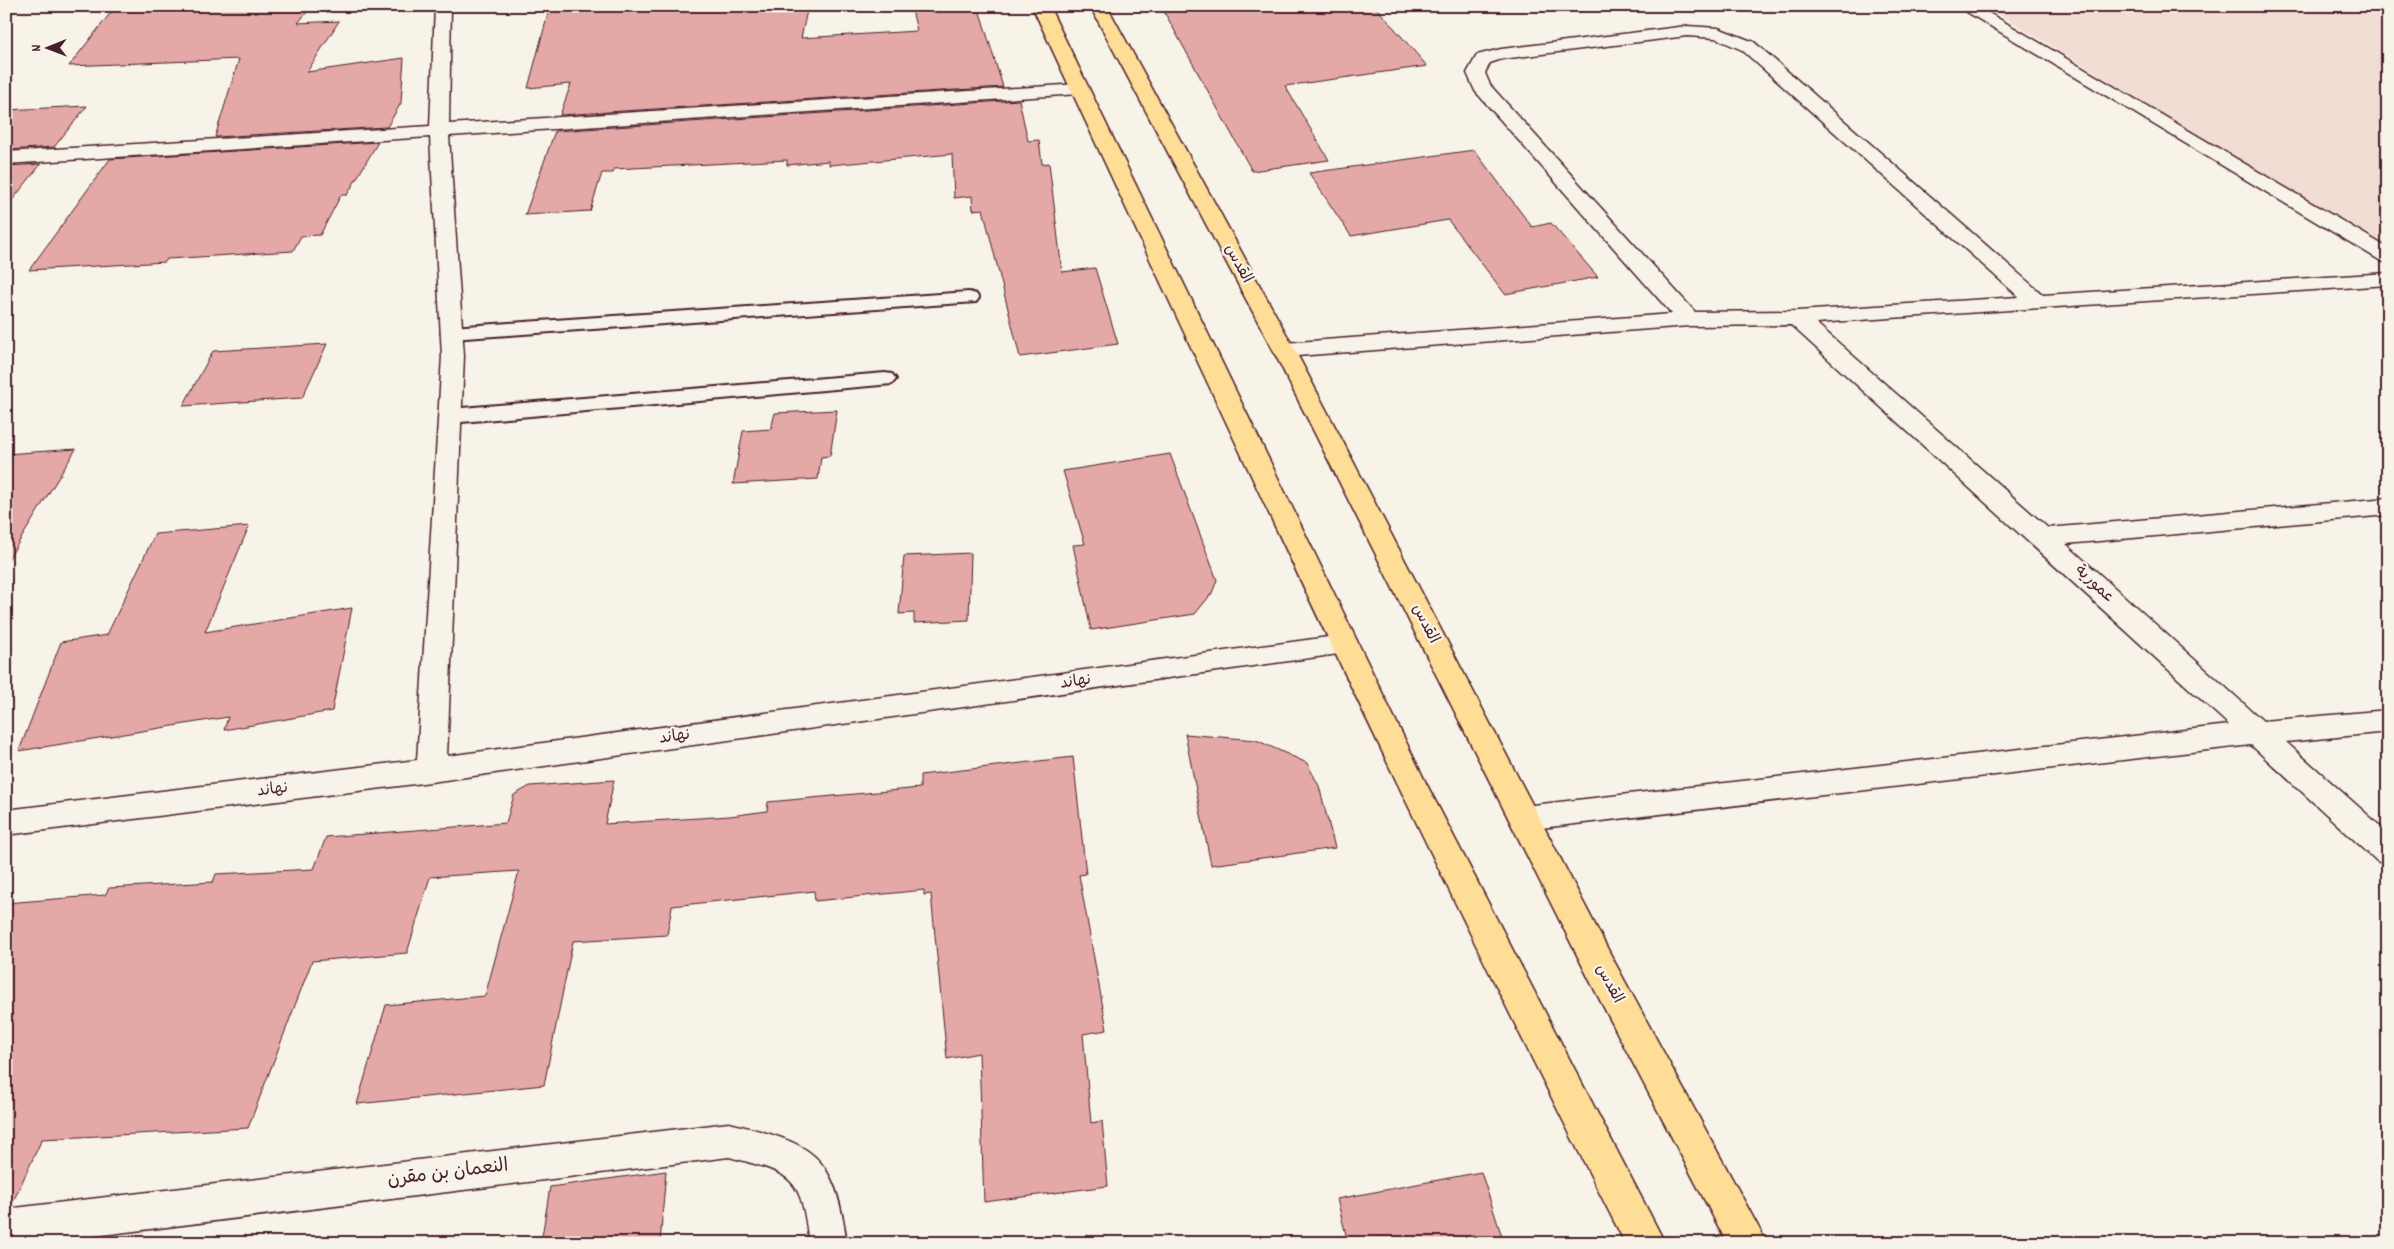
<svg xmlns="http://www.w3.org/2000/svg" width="2394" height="1249" viewBox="0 0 2394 1249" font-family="Dekko,'Playpen Sans Arabic',sans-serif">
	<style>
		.built { fill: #f1ddd4 }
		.building { fill: #e4a9a7; stroke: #4a1f2b }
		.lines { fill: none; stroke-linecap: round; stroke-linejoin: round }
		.lane-casing { stroke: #4a1f2b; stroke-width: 4 }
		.street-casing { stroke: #4a1f2b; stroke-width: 3 }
		.primary-casing { stroke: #4a1f2b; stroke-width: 3 }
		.lane { fill: #f7f3e8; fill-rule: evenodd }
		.street { fill: #f7f3e8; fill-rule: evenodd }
		.primary { fill: #fedd96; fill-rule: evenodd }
		.labels { text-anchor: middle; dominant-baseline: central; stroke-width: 4.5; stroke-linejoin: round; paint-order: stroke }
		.street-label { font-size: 16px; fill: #4a1f2b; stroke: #f7f3e8 }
		.near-street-label { font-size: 19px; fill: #4a1f2b; stroke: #f7f3e8 }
	</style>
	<rect width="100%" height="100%" fill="#f7f3e8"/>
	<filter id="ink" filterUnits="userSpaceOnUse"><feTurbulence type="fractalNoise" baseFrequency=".02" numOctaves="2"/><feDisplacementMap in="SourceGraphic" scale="10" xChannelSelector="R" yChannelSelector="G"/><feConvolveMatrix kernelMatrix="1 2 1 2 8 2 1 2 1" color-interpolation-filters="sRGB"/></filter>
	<g filter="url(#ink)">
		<path class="built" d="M1986,6h402v243l-32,-16z"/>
		<path class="building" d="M116,6h196l-14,17 41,-2 -32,51 97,-14 -3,45 -14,24 -172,10 24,-78 -170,7z
			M601,6h207l-7,32 116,-7 -6,-25h67l25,81 -443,28 11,-31 -43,4 21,-78z
			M1161,6h214l52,60 -142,20 44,74 -77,11z
			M1019,100l9,41 11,-1 3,24 7,-1 13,109 33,-4 23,76 -98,13 -37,-148 -10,1 -1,-14 -18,2 -2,-44 -123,11v-4l-42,4v-5l-173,9 -1,4h-11l-12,38 -65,4 30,-84z
			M87,106l-33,41 -48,3v-40z
			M378,142l-31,53h-6l-21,40 -19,1 -8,15 -126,8 -2,3 -136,8 81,-111z
			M1474,150l58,77 19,-4 47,54 -93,17 -57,-74 -97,16 -42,-63z
			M41,164l-35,44v-42z
			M327,344l-25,54 -119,8 30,-55z
			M837,410l-7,46 -9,1 -3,22 -85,5 10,-53 28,-2 4,-16z
			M76,449l-70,114v-109z
			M1170,454l47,126 -5,13 -17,21 -104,16 -18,-85 12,-1 -22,-73z
			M249,526l-44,106 147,-24 -20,103 -108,19 4,-13 -209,34 42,-109 46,-7 48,-101z
			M971,553l-2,67 -55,3v-10l-15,1 5,-58z
			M1185,734l71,6 51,23 12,23 16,62 -124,17z
			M1073,757l13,117 -7,1 28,155 -24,4 8,89 11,-2 6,65 -124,16 -5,-149 -32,6 -16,-165 -7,1v-5l-109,11 -1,-10 -142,15 -5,29 -94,6 -29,144 -187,19 29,-99 99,-9 34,-125 -89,6 -23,76 -95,8 -64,167 -206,11 -31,67 -5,1v-304l99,-8 4,-7 104,-6 3,-8 98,-5 12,-32 180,-14 8,-28 16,-9 84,-6 -9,44 125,-8 37,-5 1,-9 152,-14v-13z
			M666,1171l-6,72h-119l9,-56z
			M1481,1172l23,71h-156l-11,-44z"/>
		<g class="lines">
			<g class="lane-casing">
				<path id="lane" d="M969,292l7,2 3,4 -3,4 -525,37 -7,-2 -3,-4 3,-4 7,-2z
					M885,373l7,1 4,5 -4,5 -442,39 -8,-2 -3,-5 3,-5 8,-2z"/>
			</g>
			<g class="street-casing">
				<path id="street" d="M435,6h16l-2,118 630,-40 6,1 3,4 -3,4 -6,1 -630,42 15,220 -17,400 896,-121 10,3 4,7 -4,7 -922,130 -425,53v-25l411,-50 25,-404 -12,-219 -424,27v-12l424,-26z
					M1957,6h20l411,242v15l-7,-2z
					M1687,26l31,2 36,14 289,253 345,-22v12l-572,38 232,205 340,-30v17l-322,29 197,177 125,-11v22l-102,10 102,91v32l-11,-4 -126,-116 -727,85 -11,-3 -4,-9 4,-9 11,-3 705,-81 -438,-400 -102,1 -405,31 -8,-2 -3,-5 3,-5 8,-2 388,-29 -197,-223 -8,-18 10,-18 24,-6zM1687,36l28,2 27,12 277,247 -222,14 -102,1 -205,-227 -5,-12 5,-10 12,-4z
					M729,1123c85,21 105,29 118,120h-38c-8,-68 -16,-69 -80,-86l-691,86h-32v-34z"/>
			</g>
			<g class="primary-casing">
				<path id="primary" d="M1032,6h17l377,777 239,460h-40c-208,-407 -400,-822 -593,-1237z
					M1090,6h17l188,344 319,611 153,282h-40l-137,-262 -317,-631z"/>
			</g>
			<use href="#lane" class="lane"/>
			<use href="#street" class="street"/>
			<use href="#primary" class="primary"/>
		</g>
	</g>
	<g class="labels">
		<g class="street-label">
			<text transform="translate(1238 264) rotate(62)">القدس</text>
			<text transform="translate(2094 584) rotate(43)">عمورية</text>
			<text transform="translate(1425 624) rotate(63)">القدس</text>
			<text transform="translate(1076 682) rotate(-8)">نهاند</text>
			<text transform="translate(675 737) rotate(-8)">نهاند</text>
			<text transform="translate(273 790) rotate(-7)">نهاند</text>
			<text transform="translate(1609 984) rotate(62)">القدس</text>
		</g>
		<g class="near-street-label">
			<text transform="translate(448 1174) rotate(-7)">النعمان بن مقرن</text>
		</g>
	</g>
	<rect width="2394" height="1249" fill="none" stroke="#f7f3e8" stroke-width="25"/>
	<rect x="12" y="12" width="2369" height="1224" fill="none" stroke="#4a1f2b" stroke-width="2" filter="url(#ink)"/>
	<g transform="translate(48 48) rotate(269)" stroke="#f7f3e8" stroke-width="4" paint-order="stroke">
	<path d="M0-4L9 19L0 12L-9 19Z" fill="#4a1f2b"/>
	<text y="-8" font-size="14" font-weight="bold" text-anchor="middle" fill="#4a1f2b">N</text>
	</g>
</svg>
